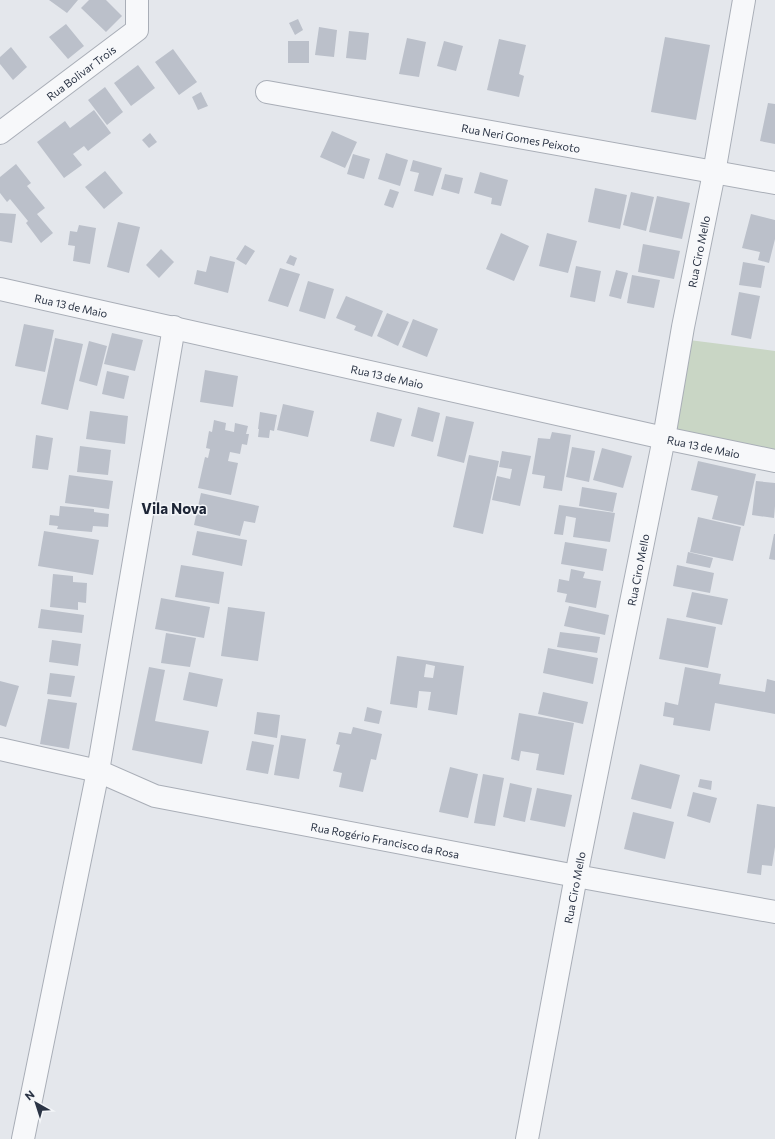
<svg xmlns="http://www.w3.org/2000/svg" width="775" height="1139" viewBox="0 0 775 1139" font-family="Commissioner,sans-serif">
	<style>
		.green { fill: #c9d6c5 }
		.building { fill: #bbc0ca; fill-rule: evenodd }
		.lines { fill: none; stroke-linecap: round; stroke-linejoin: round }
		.minor-casing { stroke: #a9aeb7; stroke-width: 24 }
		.minor { stroke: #f7f8fa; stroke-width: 22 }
		.labels { text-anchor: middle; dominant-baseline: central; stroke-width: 3; stroke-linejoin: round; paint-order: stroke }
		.street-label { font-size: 11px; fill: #2b3445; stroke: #f4f6f9 }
		.district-label { font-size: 15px; font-weight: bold; fill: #1d2536; stroke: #f4f6f9 }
	</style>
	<rect width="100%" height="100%" fill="#e4e7ec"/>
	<path class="green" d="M689,340l86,11v104l-104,-20z"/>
	<path class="building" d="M49,0h29l-11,13z
		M89,0h17l16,16 -16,16 -25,-24z
		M298,19l5,11 -8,5 -6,-12z
		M66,24l18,22 -16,13 -19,-22z
		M319,27l18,3 -3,27 -19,-2z
		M349,31l20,2 -3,27 -20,-2z
		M665,37l45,8 -14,75 -45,-8z
		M407,38l19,4 -7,35 -20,-3z
		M499,39l27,6 -7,29 5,2 -5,21 -32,-7z
		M288,41h21v22h-21z
		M444,41l19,5 -7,25 -19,-5z
		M11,47l16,20 -14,13 -13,-16v-7z
		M173,49l24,33 -18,13 -24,-33z
		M138,65l17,23 -24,18 -17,-23z
		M105,87l18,25 -16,13 -19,-25z
		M201,92l7,14 -10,4 -6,-13z
		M768,103l7,1v40l-15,-3z
		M94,110l17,23 -23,18 -4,-5 -11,8 9,11 -18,13 -27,-36 28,-21 5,7z
		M332,131l25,11 -12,26 -25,-11z
		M150,133l7,9 -8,6 -7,-8z
		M386,153l22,7 -8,26 -22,-7z
		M353,154l17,5 -6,20 -17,-5z
		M413,160l29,8 -9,28 -19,-5 5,-18 -9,-2z
		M16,164l15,19 -4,3 18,22 -8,6 16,19 -12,10 -15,-20 2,-2 -18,-22 -3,3 -7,-9v-16z
		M105,171l18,22 -19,16 -19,-22z
		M480,172l28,8 -7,26 -10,-2 1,-6 -18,-5z
		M445,174l18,4 -4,16 -18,-5z
		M595,188l32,7 -7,34 -32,-7z
		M390,189l9,3 -6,16 -9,-3z
		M631,192l23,5 -8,34 -23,-6z
		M657,196l33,7 -8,36 -33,-7z
		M0,213l16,1 -4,29 -12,-2z
		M751,214l24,6v19l-6,24 -11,-3 2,-8 -18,-4z
		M118,222l22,5 -11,46 -22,-6z
		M79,225l17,3 -6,36 -17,-3 2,-15 -7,-1 2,-14 7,1z
		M501,233l28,13 -15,35 -28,-12z
		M547,233l30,8 -9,32 -29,-7z
		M643,244l37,7 -6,28 -36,-7z
		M245,245l10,6 -9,14 -10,-6z
		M161,249l13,13 -15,16 -13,-13z
		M290,255l7,3 -3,8 -8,-3z
		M210,256l25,6 -7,31 -34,-9 3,-14 9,2z
		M743,262l22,4 -4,22 -22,-3z
		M576,266l25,5 -6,31 -25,-5z
		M280,268l20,6 -12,33 -20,-6z
		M616,270l12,3 -7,26 -12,-3z
		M632,275l28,5 -6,28 -27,-5z
		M308,281l26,8 -9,30 -26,-8z
		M739,292l21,4 -9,43 -20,-4z
		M346,296l37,15 -11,26 -18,-7 2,-4 -20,-8z
		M387,313l22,9 -11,24 -21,-10z
		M413,319l25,10 -11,28 -25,-10z
		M24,324l30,6 -9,42 -30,-6z
		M112,333l31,7 -8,31 -31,-7z
		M55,338l28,6 -15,66 -27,-6z
		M89,341l18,5 -10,40 -18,-5z
		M205,370l33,6 -5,31 -33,-5z
		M107,371l22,5 -5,23 -22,-5z
		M283,404l31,7 -6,26 -31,-7z
		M418,407l22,6 -7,29 -22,-6z
		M90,411l38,5 -3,28 -39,-5z
		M260,412l17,3 -3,16 -4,-1 -1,8 -11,-1 1,-8h-1z
		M377,412l25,7 -8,28 -24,-6z
		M446,416l28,6 -10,41 -27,-7z
		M214,420l12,3 -1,7 9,2 1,-9 13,3 -2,8h3l-2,11 -5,-1 -2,10 -10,-2 -2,9 10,2 -7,32 -33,-7 7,-31 3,1 2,-9 -4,-1 3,-17 3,1z
		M552,432l19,3 -9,56 -19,-3 2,-12 -13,-2 6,-36 12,1z
		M36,435l17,3 -5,32 -16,-2z
		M80,446l31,4 -3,25 -31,-3z
		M572,447l23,4 -6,31 -23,-5z
		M602,448l30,8 -9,32 -30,-8z
		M502,451l29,5 -11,50 -28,-6 5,-24 13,3 2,-10 -13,-2z
		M469,455l30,6 -16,73 -30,-7z
		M698,461l58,13 -12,52 -32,-7 6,-23 -27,-6z
		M69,475l44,6 -4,28 -44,-6z
		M756,481l19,2v23l-1,12 -22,-3z
		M582,487l35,6 -4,19 -34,-6z
		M201,493l58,13 -4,17 -11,-2 -4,15 -46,-11z
		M559,505l56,8 -5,29 -37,-5 3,-19 -10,-2 -3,19 -9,-1z
		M60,506l34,3v3l15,2 -1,13 -15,-1 -1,6 -35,-3 1,-3 -9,-1 1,-10 9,1z
		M698,517l43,10 -8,34 -43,-9z
		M44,531l55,9 -6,35 -55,-9z
		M197,531l50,9 -5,26 -50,-11z
		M774,534h1v26l-6,-1z
		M565,542l42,7 -4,22 -42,-7z
		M688,552l25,6 -3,10 -24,-5z
		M181,565l43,7 -5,32 -44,-7z
		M677,565l37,8 -4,20 -37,-7z
		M571,569l14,3 -2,6 18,3 -5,27 -31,-6 2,-8 -10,-2 2,-13 10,2z
		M53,574l20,2v6l14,1 -1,20 -8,-1v8l-28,-3z
		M692,592l36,7 -6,26 -36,-8z
		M161,598l49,9 -6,31 -49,-9z
		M569,606l40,9 -4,20 -41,-9z
		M228,607l37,5 -7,49 -37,-5z
		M41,609l43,6 -2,18 -44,-5z
		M667,618l49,9 -8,41 -49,-9z
		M560,632l40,5 -3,16 -40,-6z
		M166,633l30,5 -6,29 -29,-4z
		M52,640l29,4 -3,22 -29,-4z
		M548,648l50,10 -5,26 -50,-11z
		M397,656l67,10 -7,49 -29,-5 3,-18 -12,-1 -2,17 -27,-4zM426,664l9,2 -2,12 -9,-1z
		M149,667l16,3 -10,51 54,10 -7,33 -70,-14z
		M685,667l36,7 -2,10 46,8 2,-13 8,2v33l-60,-11 -5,28 -37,-6 1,-7 -11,-2 2,-14 13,3z
		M189,672l34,7 -6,28 -34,-7z
		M50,673l25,3 -4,21 -24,-3z
		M0,681l19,5 -13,41 -6,-2z
		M543,692l45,10 -5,22 -45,-10z
		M48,699l29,4 -8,46 -29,-5z
		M367,707l15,4 -3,13 -15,-3z
		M257,712l23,3 -3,23 -23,-4z
		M519,713l55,10 -10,52 -28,-5 3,-16 -18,-3 -2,10 -8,-2z
		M353,727l29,7 -6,26 -5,-1 -8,33 -24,-5 3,-14 -9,-2 7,-26 -4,-1 3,-12 12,2z
		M281,735l25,4 -7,40 -25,-4z
		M252,741l22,4 -6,29 -22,-4z
		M640,764l40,11 -9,34 -40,-10z
		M450,767l28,7 -10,44 -29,-6z
		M483,774l21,4 -9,48 -21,-3z
		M700,779l12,2 -1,9 -13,-3z
		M510,783l22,5 -7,34 -22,-5z
		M537,788l35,7 -7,32 -35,-7z
		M693,792l24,6 -7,25 -23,-7z
		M757,804l18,3v40l-3,19 -10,-1 -1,10 -14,-2z
		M633,812l41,10 -9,37 -41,-10z"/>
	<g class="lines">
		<g class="minor-casing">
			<g id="minor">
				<path id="s1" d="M267,92l508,91"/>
				<path id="s2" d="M0,133l137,-103v-30"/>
				<path id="s3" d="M0,289l664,149 111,23"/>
				<path id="s4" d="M0,749l98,22 57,25 421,80 199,36"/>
				<path d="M23,1139l75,-368 76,-444"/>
				<path id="s5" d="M527,1139l49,-263 88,-438 19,-111 31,-154 30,-173"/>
			</g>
		</g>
		<use href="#minor" class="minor"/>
	</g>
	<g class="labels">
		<g class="street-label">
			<text stroke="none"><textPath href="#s2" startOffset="101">Rua Bolivar Trois</textPath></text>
			<text stroke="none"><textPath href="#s1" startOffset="258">Rua Neri Gomes Peixoto</textPath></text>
			<text stroke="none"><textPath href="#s5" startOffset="904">Rua Ciro Mello</textPath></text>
			<text stroke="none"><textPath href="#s3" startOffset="73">Rua 13 de Maio</textPath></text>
			<text stroke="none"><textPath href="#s3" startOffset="397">Rua 13 de Maio</textPath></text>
			<text stroke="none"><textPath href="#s3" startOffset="721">Rua 13 de Maio</textPath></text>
			<text stroke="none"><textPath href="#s5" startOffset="580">Rua Ciro Mello</textPath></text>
			<text stroke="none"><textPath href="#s4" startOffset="397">Rua Rogério Francisco da Rosa</textPath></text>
			<text stroke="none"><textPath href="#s5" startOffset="256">Rua Ciro Mello</textPath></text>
		</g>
		<g class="district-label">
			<text x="174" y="508">Vila Nova</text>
		</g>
	</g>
	<g transform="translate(36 1103) rotate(321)" stroke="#f4f6f9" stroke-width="3" paint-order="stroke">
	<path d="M0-3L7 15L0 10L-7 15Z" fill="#2b3445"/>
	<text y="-6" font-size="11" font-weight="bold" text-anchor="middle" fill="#2b3445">N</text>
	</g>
</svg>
